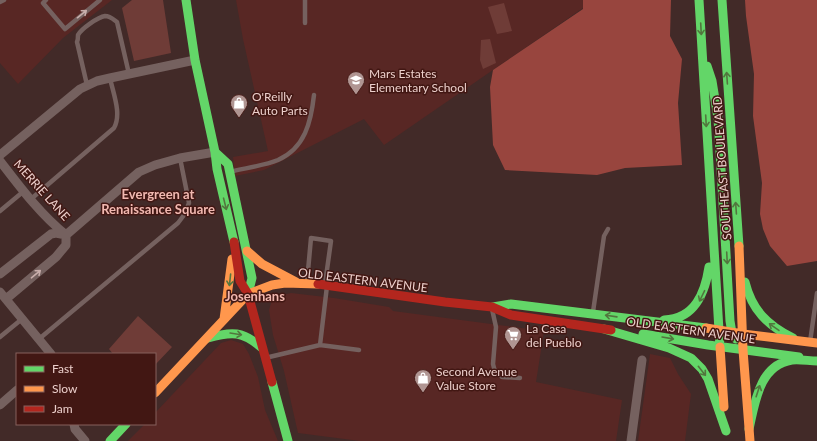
<svg xmlns="http://www.w3.org/2000/svg" width="817" height="441" viewBox="0 0 817 441" font-family="Lato,sans-serif">
	<style>
		.built { fill: #582724 }
		.green { fill: #6f3c37 }
		.forest { fill: #98453e }
		.lines { fill: none; stroke-linecap: round; stroke-linejoin: round }
		.lane { stroke: #75615f; stroke-width: 4.5 }
		.street { stroke: #75615f; stroke-width: 9 }
		.fast { stroke: #63d668; stroke-width: 9 }
		.slow { stroke: #ff974d; stroke-width: 9 }
		.jam { stroke: #b3261e; stroke-width: 9 }
		.oneway { stroke: #c8aeab }
		.oneway2 { stroke: #52763e }
		.labels { text-anchor: middle; dominant-baseline: central; stroke-width: 3; stroke-linejoin: round; paint-order: stroke }
		.poi-label { font-size: 12px; fill: #eccfcb; stroke: #421713; text-anchor: start }
		.street-label { font-size: 12px; fill: #eccfcb; stroke: #421713 }
		.neighbourhood-label { font-size: 13px; font-weight: bold; fill: #f1b8b0; stroke: #421713 }
	</style>
	<rect width="100%" height="100%" fill="#422a28"/>
	<path class="built" d="M0,0h112l-49,38 -45,46 -18,-21z
		M236,0h347v8l-199,137 -20,-26 -100,51 -29,6 -2,-19 35,-6 -25,-112z
		M291,293l43,5 55,9 4,4 151,20 -8,51 86,18 -6,41h-256l-62,-8 -14,-62 -11,-36 -4,-25 3,-10 6,-4z
		M231,340l12,4 6,10 9,23 7,33 13,31h-150l17,-17h10v-11l66,-70z
		M650,354l20,4 8,16 13,20 -6,47h-47z"/>
	<path class="green" d="M132,0h31l8,53 -37,8 -12,-53z
		M504,3l8,28 -15,3 -9,-27z
		M490,39l6,24 -13,6 -3,-9 1,-20z
		M138,316l34,31 -17,18v-11h-42l-4,-5z"/>
	<path class="forest" d="M583,0h88l-1,36 12,23 -4,44 4,62 -57,3 -28,7 -92,-5 -12,-25 -3,-58 3,-17 90,-61z
		M745,0h72v261l-30,5 -17,-20 -7,-17 -3,-15 2,-31 -9,-67 1,-42 -8,-58z"/>
	<g class="lines">
		<path class="lane" d="M46,0l-3,3 22,26 35,-29
			M0,2l4,-2
			M305,23v-23
			M87,85l-10,-43c1,-2 1,-5 1,-7 3,-6 20,-18 27,-19 5,0 8,3 12,6l12,52
			M229,172c16,-4 34,-6 49,-12 27,-12 33,-38 36,-65
			M31,199l83,-71c8,-14 -1,-35 -4,-50
			M0,211l24,-20
			M307,282l4,-44 20,3 -6,43
			M492,309l4,18 -3,37 2,8 7,5 18,1
			M593,312l11,-76 4,-7
			M0,337l22,-18
			M39,339l139,-116 6,-8 5,-12 -9,-45
			M810,342l7,-49
			M320,345l39,5
			M265,358l55,-13 7,-59"/>
		<path class="street" d="M0,155l80,-66 17,-8 13,-3 85,-18
			M0,161c20,26 40,53 66,74
			M0,274l51,-40 5,-1 10,2
			M0,292l51,62
			M6,299l50,-42 10,-12v-10l73,-63 16,-7 25,-7 35,-6
			M0,405l17,-15
			M74,424l1,5 10,12
			M631,441l11,-81"/>
		<path class="fast" d="M186,0l9,60 20,92 2,17 17,73
			M699,0l21,347
			M722,0l17,246
			M707,66l5,15 6,37 12,203 2,12 4,6
			M215,152l13,12 24,114 -4,16
			M745,282c7,28 22,43 48,56
			M493,307l18,-3 195,24
			M664,320c31,-1 41,-27 45,-53
			M604,329l65,19 22,10 11,11 6,10 18,52
			M643,334l65,11 91,12
			M208,338c24,-7 35,-7 54,10
			M272,382l16,59
			M749,429c6,-26 10,-64 43,-69 8,-1 17,1 25,1
			M110,441l16,-17"/>
		<path class="slow" d="M739,246l4,104
			M247,251l15,13 34,18
			M224,319l8,-60
			M706,328l37,6 74,9
			M720,347l4,60
			M743,350l7,91
			M155,393l93,-99 24,-9 13,-2 33,1"/>
		<path class="jam" d="M234,242l6,39 8,13 24,88
			M318,284l127,18 47,5 19,8 100,15"/>
	</g>
	<defs><path id="oneway-shaft" d="M-6 0H5M1.5-3L5.5 0L1.5 3" fill="none" stroke-width="1.6" stroke-linecap="round" stroke-linejoin="round"/></defs>
	<g class="oneway">
		<use href="#oneway-shaft" transform="translate(82 14) rotate(-39)"/>
		<use href="#oneway-shaft" transform="translate(36 274) rotate(-40)"/>
	</g>
	<g class="oneway2">
		<use href="#oneway-shaft" transform="translate(701 29) rotate(87)"/>
		<use href="#oneway-shaft" transform="translate(727 78) rotate(-94)"/>
		<use href="#oneway-shaft" transform="translate(706 121) rotate(87)"/>
		<use href="#oneway-shaft" transform="translate(225 204) rotate(76)"/>
		<use href="#oneway-shaft" transform="translate(736 208) rotate(-94)"/>
		<use href="#oneway-shaft" transform="translate(727 258) rotate(87)"/>
		<use href="#oneway-shaft" transform="translate(230 280) rotate(96)"/>
		<use href="#oneway-shaft" transform="translate(702 296) rotate(116)"/>
		<use href="#oneway-shaft" transform="translate(611 316) rotate(-172)"/>
		<use href="#oneway-shaft" transform="translate(774 327) rotate(-145)"/>
		<use href="#oneway-shaft" transform="translate(236 334) rotate(9)"/>
		<use href="#oneway-shaft" transform="translate(668 338) rotate(10)"/>
		<use href="#oneway-shaft" transform="translate(702 371) rotate(52)"/>
		<use href="#oneway-shaft" transform="translate(758 391) rotate(-72)"/>
	</g>
	<defs>
		<g id="school-pin" transform="scale(0.9)"><path d="M0 17L-7.5 6A9.5 9.5 0 1 1 7.5 6Z" fill="#b09592" stroke="#421713"/><path d="M0-5L7-2L0 1L-7-2ZM-4 1L0 2.5L4 1V4Q0 6-4 4Z" fill="#fff"/></g>
		<g id="shop-pin" transform="scale(0.9)"><path d="M0 17L-7.5 6A9.5 9.5 0 1 1 7.5 6Z" fill="#b09592" stroke="#421713"/><path d="M-5-2.5h2.3a2.7 3.5 0 0 1 5.4 0H5L5.5 6h-11ZM-1.5-2.5h3a1.5 2.3 0 0 0-3 0Z" fill="#fff"/></g>
		<g id="supermarket-pin" transform="scale(0.9)"><path d="M0 17L-7.5 6A9.5 9.5 0 1 1 7.5 6Z" fill="#b09592" stroke="#421713"/><path d="M-6-5.5h2.5l.6 2H6L4.5 2H-2.5L-4.4-4H-6ZM-1.5 3.2a1.3 1.3 0 1 0 .1 0ZM3 3.2a1.3 1.3 0 1 0 .1 0Z" fill="#fff"/></g>
	</defs>
	<g fill-rule="evenodd">
		<use href="#school-pin" x="356" y="80"/>
		<use href="#shop-pin" x="239" y="103"/>
		<use href="#supermarket-pin" x="513" y="335"/>
		<use href="#shop-pin" x="423" y="378"/>
	</g>
	<g class="labels">
		<g class="poi-label">
			<text x="369" y="73">Mars Estates<tspan x="369" dy="14">Elementary School</tspan></text>
			<text x="252" y="96">O'Reilly<tspan x="252" dy="14">Auto Parts</tspan></text>
			<text x="526" y="328">La Casa<tspan x="526" dy="14">del Pueblo</tspan></text>
			<text x="436" y="371">Second Avenue<tspan x="436" dy="14">Value Store</tspan></text>
		</g>
		<g class="street-label">
			<text transform="translate(722 168) rotate(-94)">SOUTHEAST BOULEVARD</text>
			<text transform="translate(42 190) rotate(48)">MERRIE LANE</text>
			<text transform="translate(363 280) rotate(7)">OLD EASTERN AVENUE</text>
			<text transform="translate(691 330) rotate(8)">OLD EASTERN AVENUE</text>
		</g>
		<g class="neighbourhood-label">
			<text x="158" y="194">Evergreen at<tspan x="158" dy="15">Renaissance Square</tspan></text>
			<text x="255" y="296">Josenhans</text>
		</g>
	</g>
	<rect x="16" y="353" width="140" height="72" fill="#421713" stroke="#86615d"/>
	<rect x="24" y="366" width="20" height="6" fill="#63d668" stroke="#86615d"/>
	<text x="52" y="373" font-size="12" fill="#eccfcb">Fast</text>
	<rect x="24" y="386" width="20" height="6" fill="#ff974d" stroke="#86615d"/>
	<text x="52" y="393" font-size="12" fill="#eccfcb">Slow</text>
	<rect x="24" y="406" width="20" height="6" fill="#b3261e" stroke="#86615d"/>
	<text x="52" y="413" font-size="12" fill="#eccfcb">Jam</text>
</svg>
